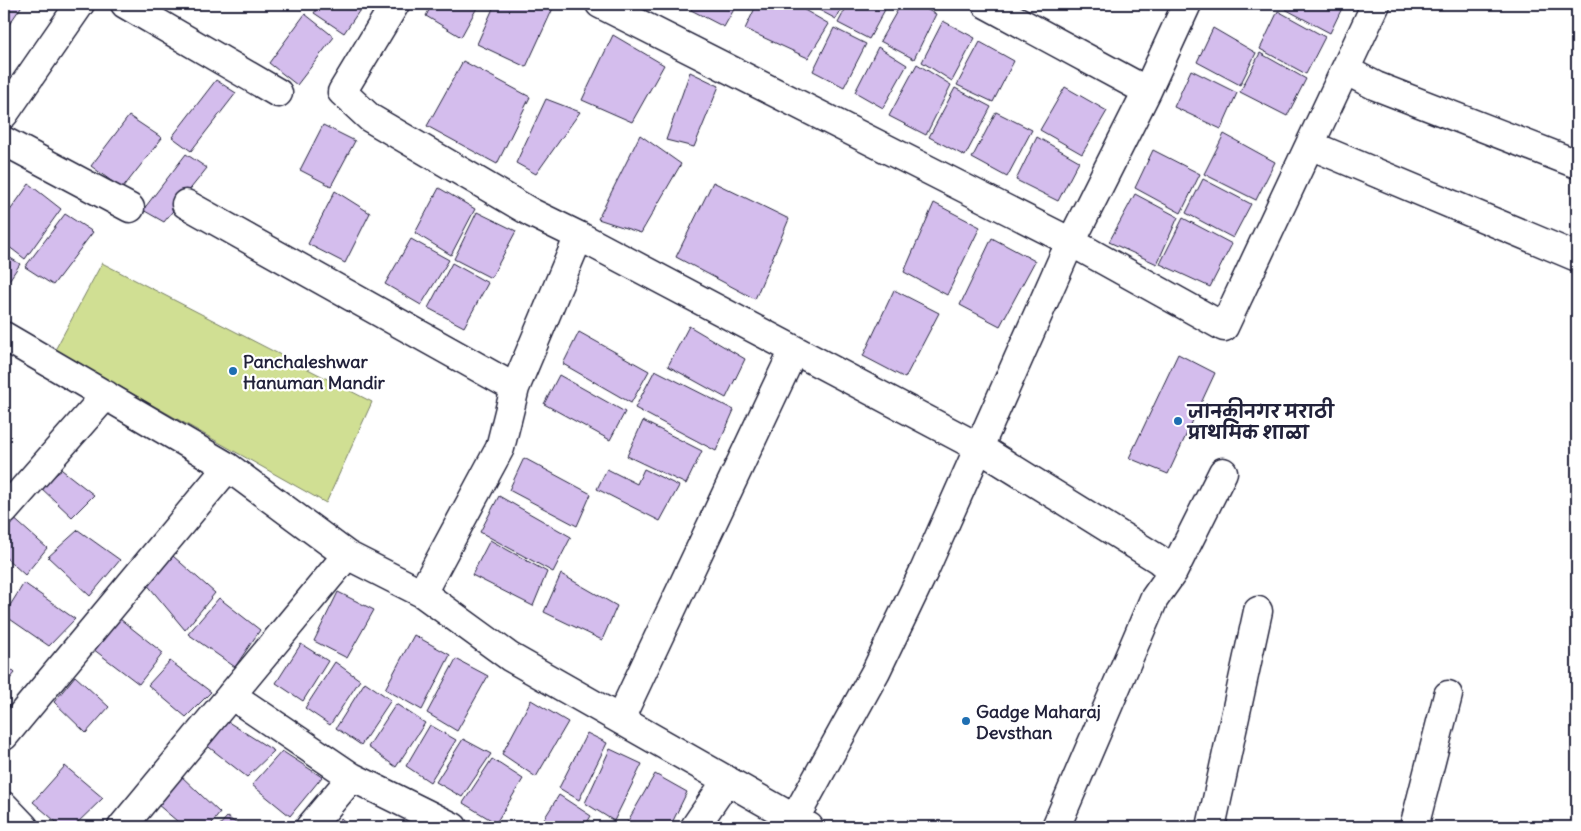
<svg xmlns="http://www.w3.org/2000/svg" width="1581" height="831" viewBox="0 0 1581 831" font-family="Delius,'Playpen Sans Deva',sans-serif">
	<style>
		.green { fill: #d0df93; stroke: #798067 }
		.building { fill: #d4bded; stroke: #22223b }
		.lines { fill: none; stroke-linecap: round; stroke-linejoin: round }
		.minor-casing { stroke: #22223b; stroke-width: 31 }
		.minor { stroke: #fff; stroke-width: 28 }
		.poi-dot { fill: #1f6fb2; stroke: #fff; stroke-width: 2 }
		.labels { text-anchor: middle; dominant-baseline: central; stroke-width: 4.5; stroke-linejoin: round; paint-order: stroke }
		.poi-label { font-size: 18px; font-weight: bold; fill: #22223b; stroke: #fff; text-anchor: start }
	</style>
	<rect width="100%" height="100%" fill="#fff"/>
	<filter id="ink" filterUnits="userSpaceOnUse"><feTurbulence type="fractalNoise" baseFrequency=".02" numOctaves="2"/><feDisplacementMap in="SourceGraphic" scale="10" xChannelSelector="R" yChannelSelector="G"/><feConvolveMatrix kernelMatrix="1 2 1 2 8 2 1 2 1" color-interpolation-filters="sRGB"/></filter>
	<g filter="url(#ink)">
		<path class="green" d="M102,263l270,139 -46,101 -271,-153z"/>
		<path class="building" d="M4,4h19l-19,28z
			M320,4h44l-20,29 -30,-20z
			M432,4h47l-18,33 -35,-21z
			M495,4h60l-29,63 -49,-23z
			M694,4h43l-13,23 -33,-17z
			M757,4h37l35,20 -21,34 -63,-29z
			M808,4h36l-8,15z
			M848,4h40l-19,35 -31,-16z
			M901,4h14l21,10 -22,45 -34,-18z
			M1288,4h56l-14,29 -45,-24z
			M1278,11l47,26 -19,37 -46,-25z
			M305,14l29,23 -37,48 -28,-22z
			M943,21l32,17 -23,43 -30,-19z
			M834,28l32,16 -22,43 -31,-16z
			M1213,28l43,25 -16,32 -43,-23z
			M613,35l51,30 -32,57 -50,-22z
			M980,42l34,19 -21,41 -36,-17z
			M878,47l29,18 -24,43 -28,-16z
			M1260,53l46,26 -19,37 -47,-24z
			M463,61l67,36 -33,67 -70,-38z
			M917,64l34,21 -25,50 -37,-19z
			M1191,70l46,23 -16,36 -47,-22z
			M690,72l29,14 -25,61 -28,-7z
			M216,80l20,13 -45,58 -19,-14z
			M1065,87l42,24 -25,43 -42,-24z
			M955,88l36,19 -26,49 -36,-19z
			M546,99l34,13 -44,62 -20,-11z
			M996,112l36,18 -25,47 -35,-19z
			M129,116l33,22 -40,51 -31,-23z
			M323,125l32,16 -24,45 -31,-16z
			M1224,134l51,28 -19,38 -52,-26z
			M640,135l41,29 -40,69 -43,-14z
			M1037,137l42,24 -21,40 -42,-21z
			M1153,150l47,24 -19,39 -46,-25z
			M186,154l21,14 -43,54 -21,-12z
			M1203,179l48,25 -18,34 -47,-25z
			M713,182l76,37 -34,80 -79,-42z
			M29,184l32,25 -36,50 -21,-16v-24z
			M439,188l36,21 -24,46 -36,-22z
			M335,191l35,22 -25,50 -37,-19z
			M1135,194l43,23 -21,47 -48,-22z
			M934,203l46,24 -33,68 -43,-23z
			M477,212l39,19 -25,47 -37,-19z
			M65,214l28,18 -40,53 -28,-18z
			M1183,218l49,26 -22,43 -50,-23z
			M992,238l43,23 -35,65 -40,-21z
			M411,239l38,21 -28,45 -36,-21z
			M4,254l16,10 -16,24z
			M452,263l36,20 -24,44 -36,-19z
			M894,290l45,23 -34,65 -42,-22z
			M689,326l56,33 -19,39 -58,-32z
			M579,332l70,39 -18,32 -68,-39z
			M1178,354l37,19 -47,101 -39,-16z
			M655,370l79,40 -18,41 -81,-43z
			M559,375l66,37 -15,28 -66,-36z
			M643,421l59,30 -16,33 -59,-28z
			M524,458l67,36 -14,32 -68,-36z
			M607,469l30,15 7,-15 35,17 -19,35 -63,-32z
			M62,470l32,25 -22,22 -32,-30z
			M499,496l72,41 -18,35 -73,-40z
			M11,516l36,32 -22,27 -21,-19v-31z
			M78,530l42,30 -30,36 -42,-39z
			M490,540l57,32 -14,34 -61,-31z
			M173,556l42,37 -30,37 -39,-47z
			M561,574l56,32 -15,34 -58,-28z
			M24,583l51,36 -26,27 -45,-31z
			M338,592l36,18 -27,48 -33,-17z
			M219,598l41,32 -25,37 -47,-33z
			M120,619l43,34 -24,31 -46,-35z
			M414,635l36,20 -28,55 -37,-21z
			M301,644l27,17 -25,40 -27,-18z
			M456,659l32,17 -31,55 -30,-18z
			M170,661l41,31 -25,25 -38,-32z
			M335,662l25,18 -30,45 -25,-17z
			M4,663l11,10 -11,13z
			M75,676l34,31 -23,26 -32,-31z
			M365,682l26,18 -30,45 -25,-17z
			M531,700l37,22 -32,55 -34,-23z
			M396,704l29,19 -29,44 -28,-20z
			M225,720l49,31 -27,26 -42,-33z
			M430,725l26,15 -26,42 -24,-16z
			M587,733l20,10 -28,57 -20,-12z
			M463,739l28,15 -29,43 -26,-15z
			M610,749l32,15 -28,57 -29,-18z
			M282,751l40,26 -32,39 -38,-31z
			M492,759l31,20 -27,44 -33,-20z
			M65,766l38,32 -30,29h-11l-29,-25z
			M179,774l41,39 -11,14h-25l-27,-23z
			M655,774l32,18 -17,35h-43l-2,-1z
			M559,795l32,21 -7,11h-45z
			M227,817l15,10h-24z
			M341,818l10,9h-17z"/>
		<g class="lines">
			<g class="minor-casing">
				<path id="minor" d="M125,4l153,89
					M395,4l-53,88 28,26 162,95 47,23 399,211 180,112 15,13
					M600,4l471,238 153,85 152,-323
					M986,4l161,87
					M1345,70l31,16 201,78
					M4,114l76,-110
					M4,141l126,67
					M1310,145l267,112
					M186,204l329,184
					M4,336l224,131 119,88 75,38 88,64 299,170
					M4,511l102,-116
					M422,593l78,-145 15,-60 64,-152
					M231,695l121,82 101,50
					M620,719l174,-369
					M4,736l224,-269
					M4,806l20,21
					M795,818l81,-147 48,-100 140,-315 83,-165 40,-87
					M122,827l225,-272
					M310,827l42,-50
					M695,827l32,-47
					M1056,827l98,-228 19,-27 50,-100
					M1211,827l47,-216
					M1414,827l34,-132"/>
			</g>
			<use href="#minor" class="minor"/>
		</g>
	</g>
	<g class="poi-dot">
		<circle cx="233" cy="371" r="5"/>
		<circle cx="1178" cy="421" r="5"/>
		<circle cx="966" cy="721" r="5"/>
	</g>
	<g class="labels">
		<g class="poi-label">
			<text x="243" y="361">Panchaleshwar<tspan x="243" dy="21">Hanuman Mandir</tspan></text>
			<text x="1188" y="411">जानकीनगर मराठी<tspan x="1188" dy="21">प्राथमिक शाळा</tspan></text>
			<text x="976" y="711">Gadge Maharaj<tspan x="976" dy="21">Devsthan</tspan></text>
		</g>
	</g>
	<rect width="1581" height="831" fill="none" stroke="#fff" stroke-width="20"/>
	<rect x="10" y="10" width="1561" height="811" fill="none" stroke="#22223b" stroke-width="2" filter="url(#ink)"/>
</svg>
